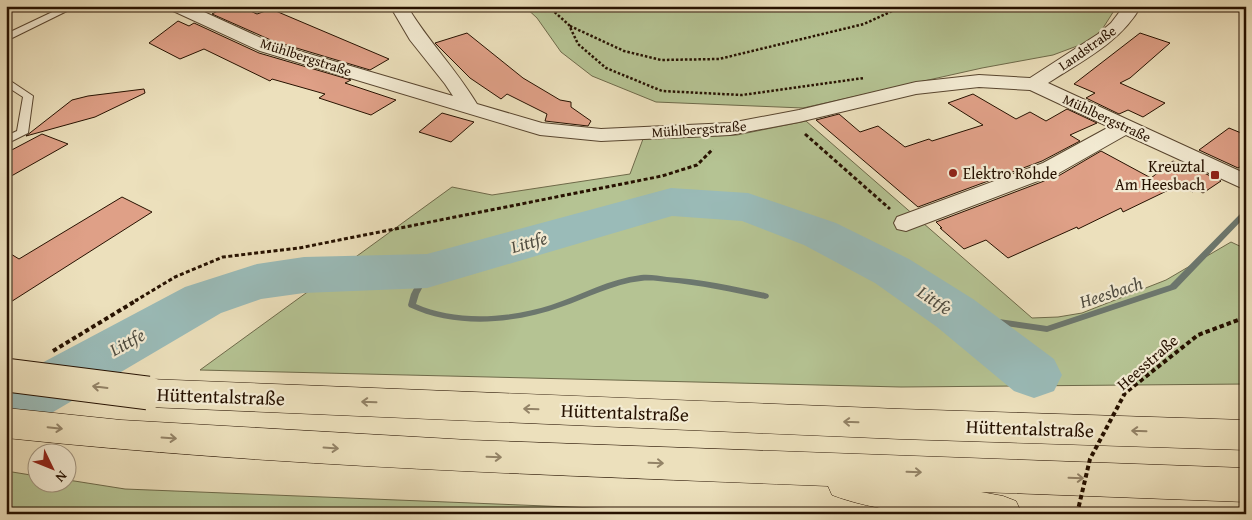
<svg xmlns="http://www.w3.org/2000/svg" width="1252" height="520" viewBox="0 0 1252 520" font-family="'Gentium Book Plus',serif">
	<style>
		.green { fill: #b5c393; stroke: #6e6a4a }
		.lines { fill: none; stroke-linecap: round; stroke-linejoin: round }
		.stream { fill: #6c776e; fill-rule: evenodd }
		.river { fill: #9abbb8; fill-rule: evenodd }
		.building { fill: #dfa087; stroke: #261100 }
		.lane-casing { stroke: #58452f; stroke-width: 2 }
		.street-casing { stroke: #58452f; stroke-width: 2 }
		.highway-casing { stroke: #261100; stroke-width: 1 }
		.path-far2 { stroke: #261100; stroke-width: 2.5; stroke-dasharray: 2.5 2; stroke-linecap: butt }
		.path-far1 { stroke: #261100; stroke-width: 3; stroke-dasharray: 4 2.5; stroke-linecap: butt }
		.path { stroke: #261100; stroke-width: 4; stroke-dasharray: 4.5 3; stroke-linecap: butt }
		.lane { fill: #f3ebd3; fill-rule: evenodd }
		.street { fill: #f3ebd3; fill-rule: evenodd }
		.highway { fill: #ece0bc; fill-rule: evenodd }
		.highway-bridge-casing { stroke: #261100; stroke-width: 35; stroke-linecap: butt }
		.path-bridge { stroke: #261100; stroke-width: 4; stroke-dasharray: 4.5 3; stroke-linecap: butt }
		.highway-bridge { stroke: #ece0bc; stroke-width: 33 }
		.oneway { stroke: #938367 }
		.poi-dot { fill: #8f2418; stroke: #f3ebd3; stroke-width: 2 }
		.labels { text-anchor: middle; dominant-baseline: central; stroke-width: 4.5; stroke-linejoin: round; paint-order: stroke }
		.far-street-label { font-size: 14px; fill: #261100; stroke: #f3ebd3 }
		.poi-label { font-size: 16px; fill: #261100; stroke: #f3ebd3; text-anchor: end }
		.street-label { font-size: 16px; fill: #261100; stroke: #f3ebd3 }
		.water-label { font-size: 18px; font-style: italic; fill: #4f4c40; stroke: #f3ebd3 }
		.near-street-label { font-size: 19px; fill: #261100; stroke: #f3ebd3 }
	</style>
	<rect width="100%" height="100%" fill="#ece0bc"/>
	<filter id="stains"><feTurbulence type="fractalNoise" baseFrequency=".004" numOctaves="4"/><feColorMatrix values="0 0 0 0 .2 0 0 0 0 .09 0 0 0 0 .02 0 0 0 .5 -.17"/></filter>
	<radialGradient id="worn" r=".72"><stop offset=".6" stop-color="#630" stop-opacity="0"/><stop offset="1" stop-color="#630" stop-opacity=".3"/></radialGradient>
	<path class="green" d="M524,6h593l-21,33 -43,16 -71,13 -179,40 -147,-6 -64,-26 -31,-24 -24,-34z
		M806,121l226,197 26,-1 24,-4 84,-33 65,-38 15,7v135l-345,3 -701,-17 252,-183 40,8 138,-21 13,-35 94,-4z
		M6,471l31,5 1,6h30v-2l57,9 618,25h-737z"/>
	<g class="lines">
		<path class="stream" d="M1244,210h2v6l-70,73 -129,43 -69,-10 -26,-7 -1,-2 1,-2 3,-1 23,6 69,10 123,-41z
			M427,268l4,3 -12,23 -3,10c39,18 95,14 135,1 30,-10 58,-26 90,-30 9,-1 18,1 26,2 33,2 66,9 98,16l3,1 1,2 -1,2 -3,1c-32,-7 -65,-14 -98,-17 -8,-1 -18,-2 -26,-1 -28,3 -53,17 -80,26 -47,17 -105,22 -152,0l-1,-2 3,-11 13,-25z"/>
		<path class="river" d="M671,188l77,5 88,30 73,36 64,40 81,60 8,16 -8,16 -20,7 -20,-7 -77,-64 -62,-44 -71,-38 -62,-24 -70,-5 -245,72 -123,5 -43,6 -40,14 -195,115 -20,7v-53l179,-95 72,-23 47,-7 123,-3z"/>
	</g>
	<path class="building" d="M227,6h12l18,8 14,-5 118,50 -19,11 -97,-29 -61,-27z
		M178,21l11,5 5,-3 65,30 92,27 -6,3 51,17 -25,15 -52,-17 6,-4 -53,-15 -2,2 -66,-32 -24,10 -31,-16z
		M467,33l56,45 37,22 11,2v5l20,14 -3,5 -43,-5 2,-7 -40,-20 -6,5 -31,-21 -35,-35z
		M1140,33l30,10 -40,35 -10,5 45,20 -22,14 -15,-7 -9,4 -33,-16 9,-5 -21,-9z
		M144,89l1,4 -50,24 -69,19 46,-36 16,-4z
		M973,94l43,25 14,-7 16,9 21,-12 30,14 -27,12 10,6 -38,20 -124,46 -102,-87 23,-6 21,18 18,-6 27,21 24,-8 3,2 51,-16 -35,-22z
		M442,113l32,9 -23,20 -32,-10z
		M1229,128l17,7v28l-8,5 -39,-18z
		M42,134l26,10 -62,35v-26z
		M1101,151l50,27 22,-17 7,4 3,-2 38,18 -18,12 -7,-4 -3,3 -14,-7 -56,27 -2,-4 -43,21 -1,-2 -69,31 -22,-18 -22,9 -24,-21h2l-6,-6 124,-47z
		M122,197l30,15 -146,93v-54l13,8z"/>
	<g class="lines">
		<g class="lane-casing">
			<path id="lane" d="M65,6h12l-71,35v-7z
				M6,78l27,18 -5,37 -22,11v-8l11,-5 6,-34 -17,-11z"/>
		</g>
		<g class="street-casing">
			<path id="street" d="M169,6h22l81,37 181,53 -8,-12 -35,-44 -20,-34h17c21,35 49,63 70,98l65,19 59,6 129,-6 69,-13 117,-28 63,-7 51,3 68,-44 13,-11 13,-17h17c-20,36 -59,55 -93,77l198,91v16l-120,-55 -67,38 -153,58 -9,-2 -3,-6 3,-6 146,-54 66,-36 -79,-37 -51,-3 -63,7 -117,28 -69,13 -129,6 -61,-6 -280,-84 -89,-41z"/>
		</g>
		<g class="highway-casing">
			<path id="highway" d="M148,379l752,30 346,11v30l-346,-11 -752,-32 -12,-4 -4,-10 4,-10z
				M6,408l115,12 348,20 777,28v34l-265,-10 22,4 13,5 6,13c-64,0 -129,4 -190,-19l-4,-9c-274,-11 -549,-19 -822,-48z"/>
		</g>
		<path class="path-far2" d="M548,6l21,19 9,19 28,24 56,23 80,4 122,-17
			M570,26l54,25 37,9 58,-1 145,-35 39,-18"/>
		<path class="path-far1" d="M805,134l85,75
			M135,301l40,-24 48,-20 76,-9 363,-72 35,-11 16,-16"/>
		<path class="path" d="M53,351l84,-51"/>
		<use href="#lane" class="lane"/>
		<use href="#street" class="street"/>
		<use href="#highway" class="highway"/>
		<g class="highway-bridge-casing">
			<path id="highway-bridge" d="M6,375l142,18"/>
		</g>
		<path class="path-bridge" d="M1077,514l13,-55 35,-66 73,-58 48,-18"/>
		<use href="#highway-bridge" class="highway-bridge"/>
	</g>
	<defs><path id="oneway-shaft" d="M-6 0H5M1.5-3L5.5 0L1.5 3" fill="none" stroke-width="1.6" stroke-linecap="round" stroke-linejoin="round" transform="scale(1.25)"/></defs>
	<g class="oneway">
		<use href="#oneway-shaft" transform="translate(100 387) rotate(-173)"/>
		<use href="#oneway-shaft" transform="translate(369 402) rotate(-178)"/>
		<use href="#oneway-shaft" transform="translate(531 409) rotate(-178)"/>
		<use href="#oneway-shaft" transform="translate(851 422) rotate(-178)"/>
		<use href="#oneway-shaft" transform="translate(55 428) rotate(6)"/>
		<use href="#oneway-shaft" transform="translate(1139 431) rotate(-178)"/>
		<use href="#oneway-shaft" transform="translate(169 438) rotate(4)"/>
		<use href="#oneway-shaft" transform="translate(331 448) rotate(4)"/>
		<use href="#oneway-shaft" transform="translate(494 457) rotate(2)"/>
		<use href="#oneway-shaft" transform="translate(656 463) rotate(2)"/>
		<use href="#oneway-shaft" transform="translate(914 472) rotate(2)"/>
		<use href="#oneway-shaft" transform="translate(1076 478) rotate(2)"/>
	</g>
	<g class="poi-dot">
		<circle cx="953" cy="173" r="5"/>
		<rect x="1210" y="170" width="10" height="10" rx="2.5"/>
	</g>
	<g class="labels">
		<g class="far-street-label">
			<text transform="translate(1087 48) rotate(-35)">Landstraße</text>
			<text transform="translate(306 57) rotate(18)">Mühlbergstraße</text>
			<text transform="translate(1107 118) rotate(25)">Mühlbergstraße</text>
			<text transform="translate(699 129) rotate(-4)">Mühlbergstraße</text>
		</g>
		<g class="poi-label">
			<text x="1205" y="166">Kreuztal<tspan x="1205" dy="18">Am Heesbach</tspan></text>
			<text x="963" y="173" text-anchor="start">Elektro Rohde</text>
		</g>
		<g class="street-label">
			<text transform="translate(1147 362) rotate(-41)">Heesstraße</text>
		</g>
		<g class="water-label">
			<text transform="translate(529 242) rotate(-16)">Littfe</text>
			<text transform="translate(1111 292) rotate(-18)">Heesbach</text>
			<text transform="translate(935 300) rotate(34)">Littfe</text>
			<text transform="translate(127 342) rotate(-29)">Littfe</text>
		</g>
		<g class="near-street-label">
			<text transform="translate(221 396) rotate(2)">Hüttentalstraße</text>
			<text transform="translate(625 412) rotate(2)">Hüttentalstraße</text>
			<text transform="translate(1030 428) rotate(2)">Hüttentalstraße</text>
		</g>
	</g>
	<rect width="1252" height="520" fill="none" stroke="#ece0bc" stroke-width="25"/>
	<rect x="8" y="8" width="1237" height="505" fill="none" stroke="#261100" stroke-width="2.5"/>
	<rect x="12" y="12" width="1227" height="495" fill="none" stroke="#261100"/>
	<g transform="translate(52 468) rotate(133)"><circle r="24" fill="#f3ebd3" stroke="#a1947f"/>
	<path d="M0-4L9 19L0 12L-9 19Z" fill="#8f2418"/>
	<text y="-8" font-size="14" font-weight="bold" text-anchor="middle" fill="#261100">N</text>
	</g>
	<rect width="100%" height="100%" filter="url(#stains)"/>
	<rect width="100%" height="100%" fill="url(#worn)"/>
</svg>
